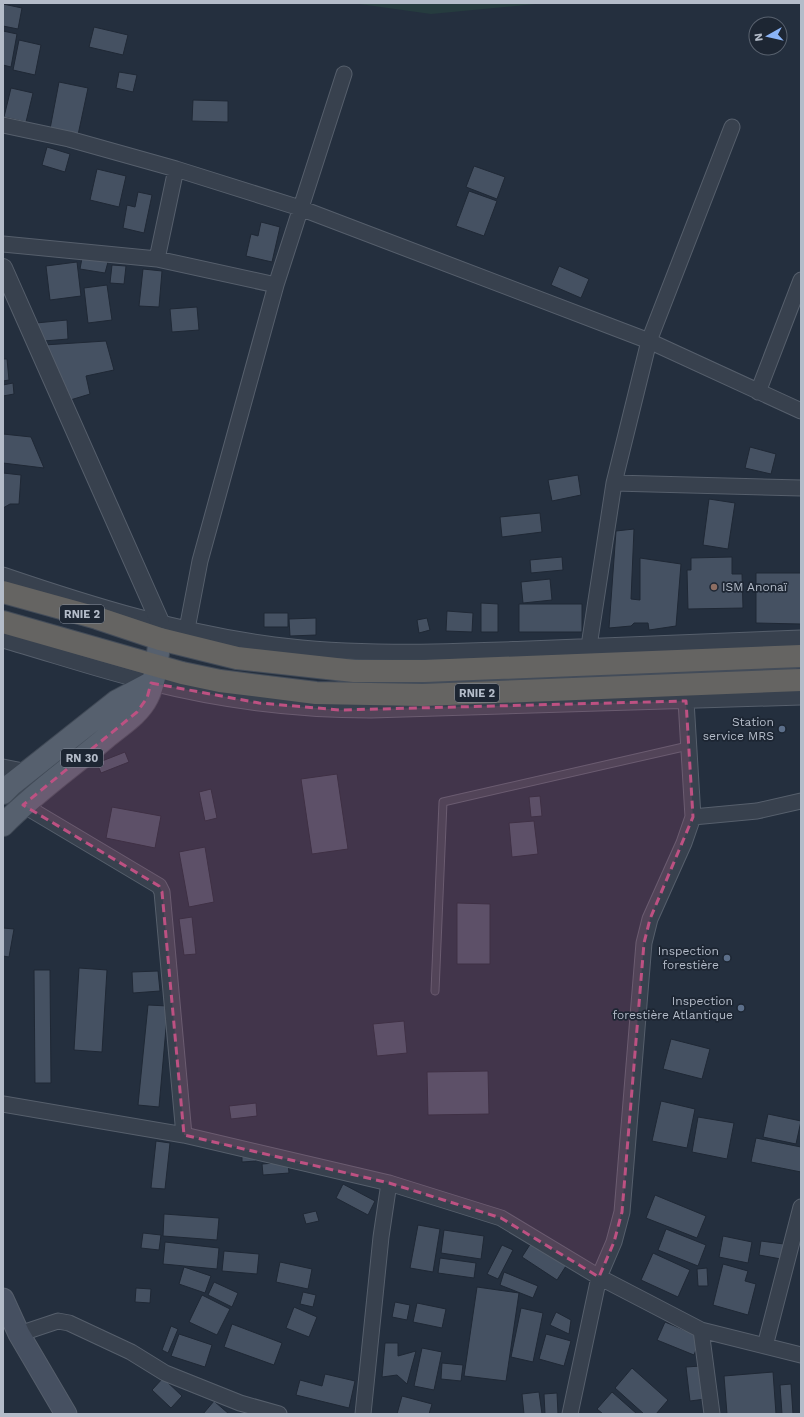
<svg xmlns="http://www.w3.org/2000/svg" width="804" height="1417" viewBox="0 0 804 1417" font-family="'Work Sans',sans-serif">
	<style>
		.green { fill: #263c3f }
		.building { fill: #455162; stroke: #1f2835 }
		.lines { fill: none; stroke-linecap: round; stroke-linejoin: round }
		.service-casing { stroke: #565f6c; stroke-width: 9 }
		.minor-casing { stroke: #565f6c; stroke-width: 17 }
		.tertiary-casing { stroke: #565f6c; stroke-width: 20 }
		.secondary-casing { stroke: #565f6c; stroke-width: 23 }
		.primary-casing { stroke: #414a57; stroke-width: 24 }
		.trunk-casing { stroke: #434c59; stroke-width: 24 }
		.service { stroke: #38414e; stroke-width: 7 }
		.minor { stroke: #38414e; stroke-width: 15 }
		.tertiary { stroke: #38414e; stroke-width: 18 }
		.secondary { stroke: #465061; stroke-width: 21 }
		.primary { stroke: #56606e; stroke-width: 22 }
		.trunk { stroke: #656462; stroke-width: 22 }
		.marked { fill: #bd5182; fill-opacity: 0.2; stroke: #bd5182; stroke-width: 3; stroke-dasharray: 8 5; stroke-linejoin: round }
		.education-dot { fill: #8d6e63; stroke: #1d2633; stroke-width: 1.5 }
		.service-dot { fill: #5c6f8a; stroke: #1d2633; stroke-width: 1.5 }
		.labels { text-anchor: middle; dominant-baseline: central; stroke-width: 3.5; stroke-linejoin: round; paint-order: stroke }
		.shield { fill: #1d2633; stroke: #878f9c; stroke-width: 1 }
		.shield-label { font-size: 11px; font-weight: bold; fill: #b4bcc9 }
		.poi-label { font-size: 12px; fill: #b4bcc9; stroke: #1d2633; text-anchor: end }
	</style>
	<rect width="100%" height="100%" fill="#242f3e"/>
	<path class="green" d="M352,3h194l-115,11z"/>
	<path class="building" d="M3,4l19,4 -4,21 -15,-3z
		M94,27l34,8 -5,20 -34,-8z
		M3,31l14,3 -6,33 -8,-2z
		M19,40l22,5 -6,30 -22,-5z
		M119,72l18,3 -4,17 -17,-4z
		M59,82l29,6 -10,47 -28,-6z
		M11,88l22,5 -7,29 -22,-5z
		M193,100l35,1v21l-36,-1z
		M47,147l23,7 -5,18 -23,-7z
		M474,166l31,11 -8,22 -31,-12z
		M97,169l29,7 -7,31 -29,-7z
		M469,191l28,10 -13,35 -28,-10z
		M138,192l14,3 -8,38 -21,-5 4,-23 8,2z
		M261,222l19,5 -8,35 -26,-6 5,-22 7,2z
		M82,258l26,4 -3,11 -25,-4z
		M77,262l4,34 -31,4 -4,-34z
		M112,265l14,1 -2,18 -14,-1z
		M559,266l30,13 -8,19 -30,-13z
		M143,269l19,2 -3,36 -20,-1z
		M107,285l5,35 -24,3 -4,-35z
		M197,307l2,23 -27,2 -2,-23z
		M67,320l1,19 -24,2 -8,-18z
		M106,341l8,29 -28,6 4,18 -23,7 -23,-56z
		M3,359h4l2,21 -6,1z
		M13,383l1,11 -11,2v-11z
		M3,434l28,3 13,31 -41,-5z
		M750,447l26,7 -5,20 -26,-6z
		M3,473l18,2 -2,29h-9l-7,4z
		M578,475l3,20 -29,6 -4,-21z
		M709,499l26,4 -7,46 -25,-4z
		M540,513l2,19 -40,5 -2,-20z
		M634,529l-3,70 9,1v-42l41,6 -5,62 -27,4 -1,-7h-14l-3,3 -22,2 7,-97z
		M562,557l1,13 -32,3 -1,-13z
		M732,557v17h10l1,34 -55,1 -1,-39h4v-12z
		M756,573h45v51l-45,-1z
		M550,579l2,21 -29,3 -2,-21z
		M481,603l17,1v28h-17z
		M519,604h63v28h-63z
		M447,611l26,2 -1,19 -26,-1z
		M264,613h24v14h-24z
		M316,618v17l-26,1 -1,-17z
		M427,618l3,12 -11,3 -2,-13z
		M125,752l4,10 -28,11 -4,-10z
		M337,774l11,75 -36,5 -11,-75z
		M211,789l6,29 -12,3 -6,-29z
		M540,796l2,20 -11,1 -2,-20z
		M112,807l49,9 -6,32 -49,-10z
		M534,821l4,33 -26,3 -3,-34z
		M205,847l9,55 -25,5 -10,-55z
		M457,903l33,1v60h-33z
		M192,917l4,37 -12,1 -5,-36z
		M3,928l11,1 -5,28 -6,-1z
		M79,968l28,2 -5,82 -28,-2z
		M34,970h16l1,113h-16z
		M158,971l2,20 -27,2 -1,-21z
		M148,1005l20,1 -9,101 -21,-2z
		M404,1021l3,32 -30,3 -4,-32z
		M671,1039l39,10 -8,30 -39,-10z
		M488,1071l1,43 -61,1 -1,-43z
		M661,1101l34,8 -8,39 -35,-7z
		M256,1103l1,13 -26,3 -2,-13z
		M768,1114l33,7 -5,23 -33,-7z
		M698,1117l36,6 -7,36 -35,-7z
		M756,1138l45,9v25l-50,-10z
		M156,1141l14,2 -5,46 -14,-1z
		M256,1154v7l-14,1v-7z
		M288,1162l1,11 -26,2 -1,-11z
		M343,1184l32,17 -7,14 -32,-17z
		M655,1195l51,21 -9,22 -51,-20z
		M316,1211l3,10 -13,3 -3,-10z
		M164,1214l55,4 -2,22 -54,-4z
		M418,1225l22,4 -7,43 -23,-4z
		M666,1229l40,16 -8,21 -40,-16z
		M444,1230l40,6 -3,23 -40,-6z
		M143,1233l18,2 -2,15 -18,-2z
		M723,1236l29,6 -4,21 -29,-6z
		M761,1241l23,3 -3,15 -22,-4z
		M165,1242l54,6 -2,21 -54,-5z
		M531,1243l35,23 -9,14 -35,-23z
		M502,1245l11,5 -15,29 -11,-5z
		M224,1251l35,3 -2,20 -35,-3z
		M653,1253l37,17 -12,27 -37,-17z
		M440,1258l36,5 -2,15 -36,-5z
		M280,1262l32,7 -4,20 -32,-7z
		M723,1264l25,7 -3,10 11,3 -8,31 -35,-10z
		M184,1267l27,9 -6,17 -26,-9z
		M707,1268l1,18h-10l-1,-17z
		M504,1272l34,14 -5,12 -33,-13z
		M214,1282l24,11 -6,14 -24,-12z
		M477,1287l42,6 -13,88 -42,-5z
		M136,1288l15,1 -1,14 -15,-1z
		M303,1292l13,3 -3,12 -13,-3z
		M202,1295l28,14 -13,26 -28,-13z
		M395,1302l15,3 -3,15 -15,-3z
		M417,1303l29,6 -4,19 -29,-6z
		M294,1307l23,10 -8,20 -23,-9z
		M521,1308l22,5 -10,49 -22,-5z
		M556,1312l15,8 -2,14 -19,-9z
		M665,1322l36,15 -7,18 -37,-15z
		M232,1324l50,19 -8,22 -50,-18z
		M171,1326l7,3 -10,24 -6,-3z
		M179,1334l33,11 -7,22 -34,-11z
		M546,1334l25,7 -7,25 -25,-7z
		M385,1343h13v13l18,-5 -9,33 -10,-9 -15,2z
		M422,1348l20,4 -8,38 -20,-4z
		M442,1363l21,2 -2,16 -20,-2z
		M701,1366l4,33 -15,2 -4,-34z
		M632,1368l36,32 -12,14h-12l-29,-26z
		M773,1372l3,42h-49l-3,-38z
		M325,1374l30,7 -6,27 -53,-13 4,-15 22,6z
		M163,1378l19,18 -11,12 -19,-18z
		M791,1384l2,30h-11l-2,-29z
		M539,1392l3,22h-18l-2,-20z
		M612,1392l25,22h-34l-6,-5z
		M557,1393l1,21h-13l-1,-20z
		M402,1396l30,8 -3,10h-32z
		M214,1401l15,13h-26z"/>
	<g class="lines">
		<g class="service-casing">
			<path id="service" d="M435,991l8,-189 245,-56"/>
		</g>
		<g class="minor-casing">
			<path id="minor" d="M3,125l66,14 107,30 124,39 349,133 152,70
				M3,244l154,15 119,26
				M157,259l19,-90
				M758,392l43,-112
				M614,483l187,5
				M3,575c88,30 179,58 271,70 85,11 170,7 255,4 91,-4 181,-7 272,-11
				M187,629l13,-68 76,-276 68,-211
				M3,640c49,14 99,31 149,43 72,18 146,27 219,27l430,-13
				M589,646l25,-163 35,-142 83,-214
				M3,767l25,5
				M23,805l136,81 3,6 22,243
				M693,817l64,-6 44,-10
				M3,1104l181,31 205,48 112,35 98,59 102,53 100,25
				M701,1330l11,84
				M19,1334l39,-13 11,2 62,29 34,21 75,30 39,11
				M765,1346l36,-139
				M363,1414l18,-177 8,-54
				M570,1414l29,-137 15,-35 8,-30 22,-269 6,-24 34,-76 9,-26 -7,-116"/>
		</g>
		<g class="tertiary-casing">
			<path id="tertiary" d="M3,268l157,354v17"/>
		</g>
		<g class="secondary-casing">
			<path id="secondary" d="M3,1299l16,35 47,80"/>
		</g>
		<g class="primary-casing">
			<path id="primary" d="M3,793l9,-9 105,-83 34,-18
				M3,825c32,-33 70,-59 105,-89 13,-11 31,-22 39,-38 9,-17 10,-41 13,-59"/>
		</g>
		<g class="trunk-casing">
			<path id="trunk" d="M3,592l94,26 63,21 77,19 117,13h71l376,-15
				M3,622l179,51 38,8 96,12 107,2 378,-15"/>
		</g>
		<use href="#service" class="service"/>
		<use href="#minor" class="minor"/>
		<use href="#tertiary" class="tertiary"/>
		<use href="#secondary" class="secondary"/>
		<use href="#primary" class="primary"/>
		<use href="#trunk" class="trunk"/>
	</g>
	<path class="marked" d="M151,683l108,20 81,7 346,-9 7,116 -43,102 -6,24 -22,269 -8,30 -15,35 -98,-59 -112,-35 -205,-48 -22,-243 -3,-6 -136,-81 114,-93 10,-14z"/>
	<circle class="education-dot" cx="714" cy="587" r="4"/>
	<g class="service-dot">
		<circle cx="782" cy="729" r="4"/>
		<circle cx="727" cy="958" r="4"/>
		<circle cx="741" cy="1008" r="4"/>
	</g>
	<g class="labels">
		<g class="shield">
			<rect x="60" y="605" width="44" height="18" rx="3"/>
			<rect x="455" y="684" width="44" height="18" rx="3"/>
			<rect x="61" y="749" width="42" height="18" rx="3"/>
		</g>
		<g class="shield-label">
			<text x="82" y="614">RNIE 2</text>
			<text x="477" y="693">RNIE 2</text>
			<text x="82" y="758">RN 30</text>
		</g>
		<g class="poi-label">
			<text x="722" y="587" text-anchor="start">ISM Anonaï</text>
			<text x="774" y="722">Station<tspan x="774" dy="14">service MRS</tspan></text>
			<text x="719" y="951">Inspection<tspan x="719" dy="14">forestière</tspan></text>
			<text x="733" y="1001">Inspection<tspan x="733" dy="14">forestière Atlantique</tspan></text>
		</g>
	</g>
	<rect width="804" height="1417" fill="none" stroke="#b4bcc9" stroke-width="8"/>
	<g transform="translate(768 36) rotate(262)"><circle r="19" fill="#1d2633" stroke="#59626f"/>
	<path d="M0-3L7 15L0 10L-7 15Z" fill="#8ab4f8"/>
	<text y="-6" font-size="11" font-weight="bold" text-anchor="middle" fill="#b4bcc9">N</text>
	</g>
</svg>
